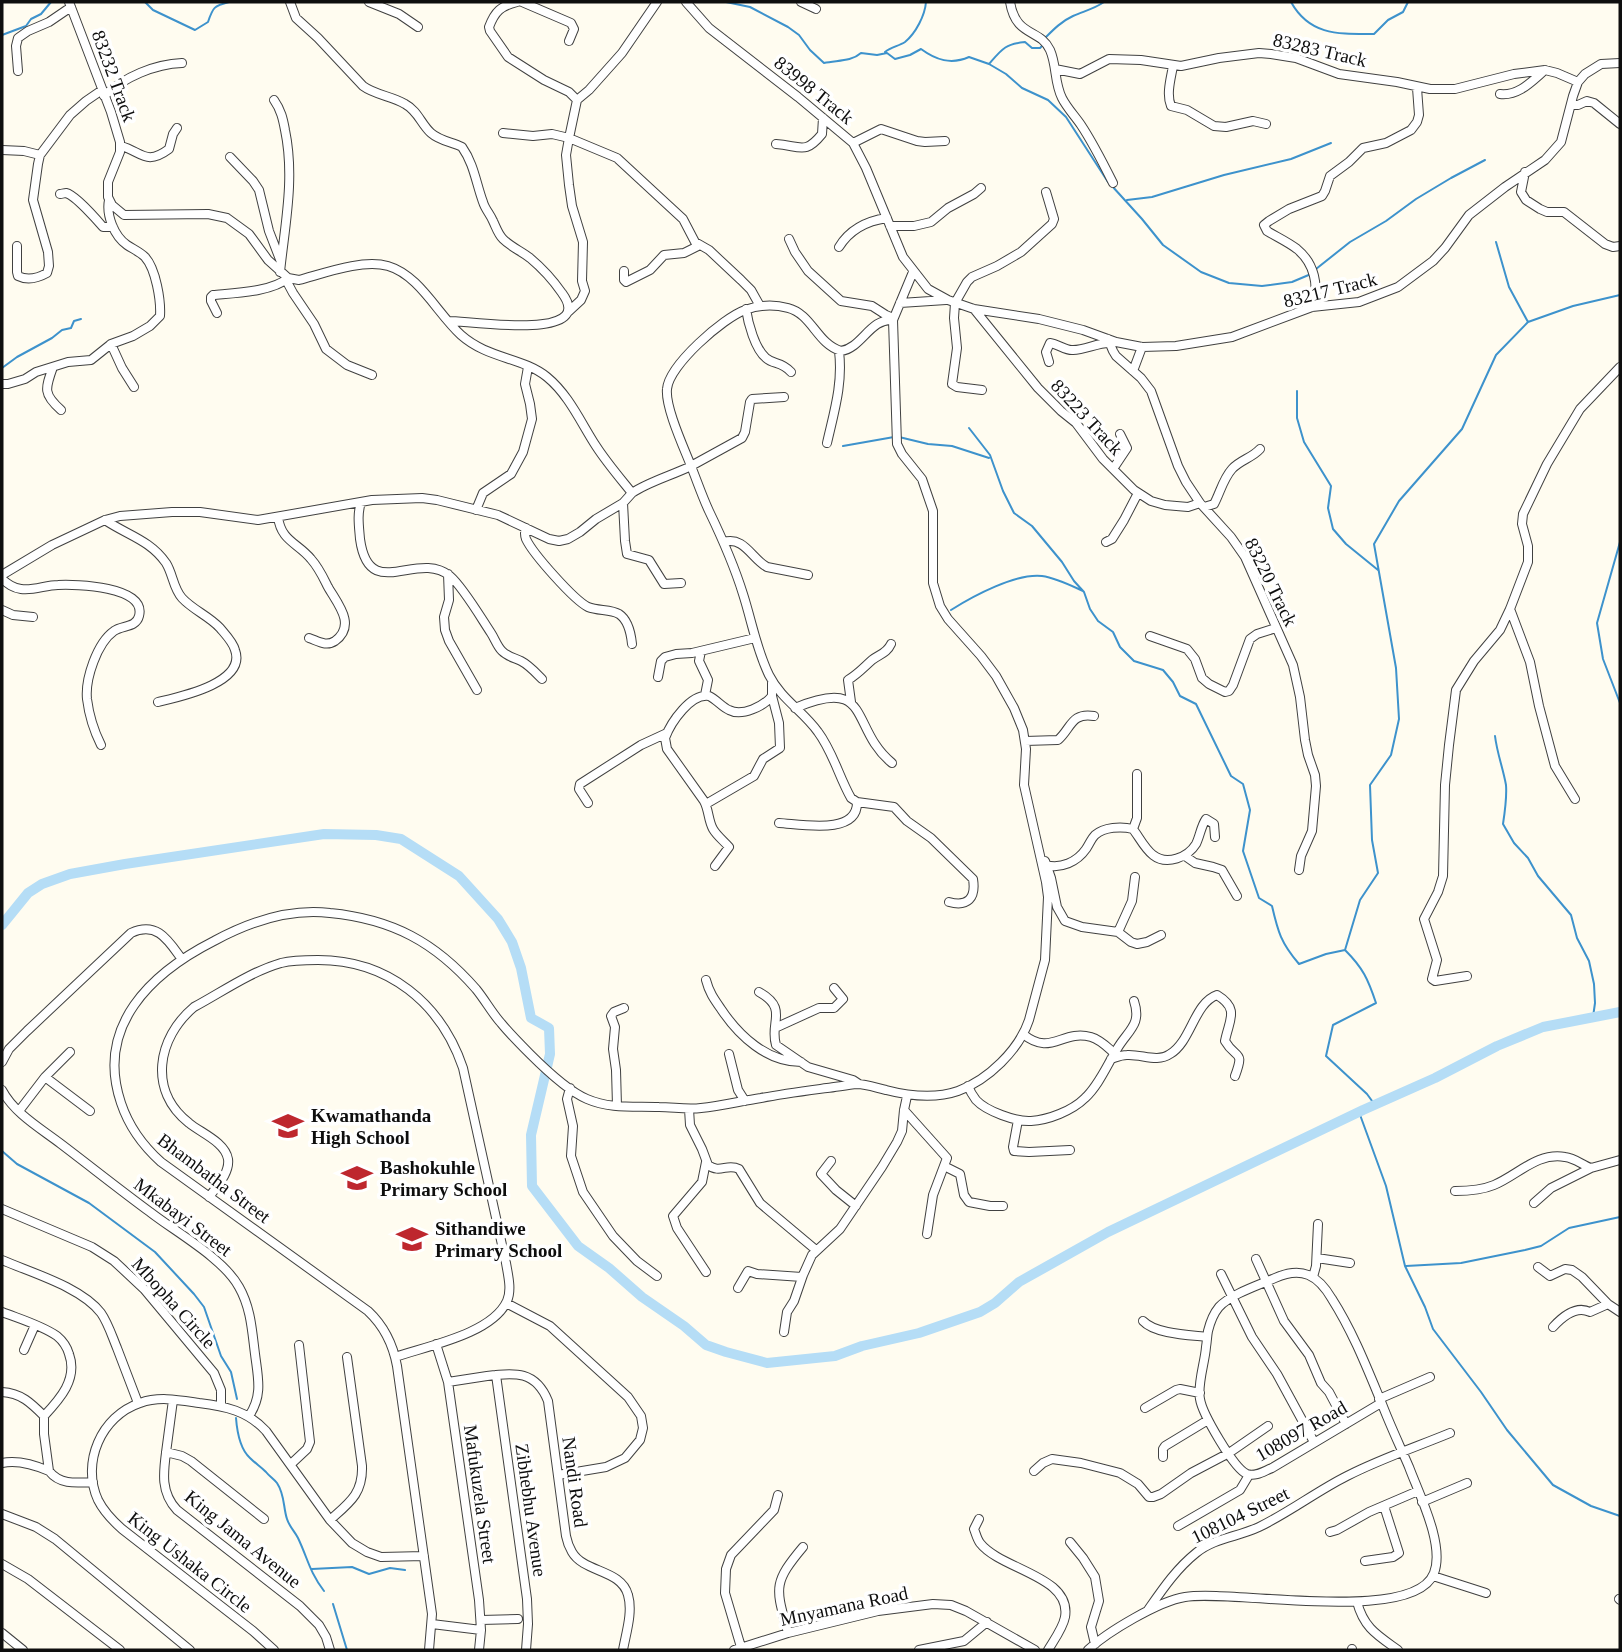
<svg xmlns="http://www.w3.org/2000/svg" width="1622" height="1652" viewBox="0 0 1622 1652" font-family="Georgia,serif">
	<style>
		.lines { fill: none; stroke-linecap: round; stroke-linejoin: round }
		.stream { stroke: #3d92cc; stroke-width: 2 }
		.river { stroke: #b5ddf6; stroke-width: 10 }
		.minor-casing { stroke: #414141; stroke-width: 10 }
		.minor { stroke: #fff; stroke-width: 8 }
		.labels { text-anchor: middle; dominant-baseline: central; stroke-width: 7; stroke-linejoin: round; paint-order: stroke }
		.street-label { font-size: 19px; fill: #0e0e0e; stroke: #fff }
		.poi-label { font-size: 19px; font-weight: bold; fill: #0e0e0e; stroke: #fff; text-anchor: start }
	</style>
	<rect width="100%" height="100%" fill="#fffcf0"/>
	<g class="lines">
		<path class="stream" d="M145,2l8,8 42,20 13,-8c5,-15 6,-16 21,-20
			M726,2l24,5 38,20 11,8 11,15 14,13c13,-3 27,-1 37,-10l16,2 10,-2 8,6 15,-4 11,-6c15,11 30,16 48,8l20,7c13,-15 16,-20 36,-22l7,6h8l3,-3
			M1291,2c19,34 48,32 83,32l14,-14 15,-8 5,-10
			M2,35l24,-9 5,-7 10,-5 10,-12
			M1046,37c8,-8 16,-16 27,-21 11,-5 21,-7 31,-14
			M885,52c6,-5 14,-6 20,-10 11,-9 20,-27 21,-40
			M989,64l17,10 16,14 26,12 18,17 42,65
			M1112,186l30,33 21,26 38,27 28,11 33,3 30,-4 19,-8
			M1127,200l25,-3 72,-22 67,-16 40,-16
			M1496,242l13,45 19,35
			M1316,269l34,-27 36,-21 30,-22 35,-21 34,-18
			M2,368l15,-11 35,-19 10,-8 9,-2 3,-7 7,-2
			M1297,391v27l7,24 27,44 -3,22 5,21 13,15 32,26
			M969,428l21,27 13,36 11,22 18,13 30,36 12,19 10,11 6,17 8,12 15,11 7,15 14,14 29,9 10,12 7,14 16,8 35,72 12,8 7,26 -7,41 16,47 13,8c6,26 9,37 27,58l27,-10 19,-4c18,18 23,29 31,53l-43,22 -7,31 41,38 8,11
			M899,437l29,7 24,2 37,12
			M843,446l51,-9
			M1620,542l-23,81 6,36 17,44
			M951,610c22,-14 65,-37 91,-34 14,2 28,9 41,15
			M1495,736c2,17 8,32 11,49 1,13 -1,26 -3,39l11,19 14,15 10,18 33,39 6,23 12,23 5,23 1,19 -2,14
			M1345,950l15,-50 18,-27 -6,-33 -2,-55 21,-30 8,-36 -3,-51 -22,-124 25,-43 63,-72 34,-74 32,-33 45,-16 47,-11
			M1359,1112l27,74 19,80 20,41 8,22 48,63 26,38 46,55 38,21 29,10
			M2,1151l15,13 72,39 66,49 39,42 10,13 17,49 10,16 6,27
			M1406,1266l55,-3 64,-13 16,-4 28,-18 51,-11
			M236,1418c1,13 4,31 14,40 6,6 10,8 16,14 3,4 8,7 11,11 8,12 6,24 10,36 2,7 8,13 11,19 10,21 11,33 26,53
			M312,1569l40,-2 17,7 21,-6 15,2
			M333,1604l14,46"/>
		<path class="river" d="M2,925l26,-32 14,-9 28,-10 55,-10 199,-30 52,1 25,4 58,37 39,43 14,23 9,26 10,50 18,10 1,26 -19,81 1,51 46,60 31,22 33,29 42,29 22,19 20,7 41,11 68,-7 27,-10 57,-13 61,-21 15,-9 24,-21 89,-50 255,-122 72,-32 62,-32 46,-19 77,-15"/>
		<g class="minor-casing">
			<path id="minor" d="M69,2l42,110 9,30v10l-12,30v15l4,8 12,10 84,-1 19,4 22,16 19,26 20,18
				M290,2l6,16 22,20 45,48c12,9 29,10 42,18 13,7 16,20 26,29 9,8 21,9 31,14 12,17 14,36 21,55 2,7 7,12 10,19 3,6 5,13 10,18 8,8 18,12 27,19 12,10 23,22 32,35 37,50 -98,27 -114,28
				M369,2l30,12 19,13
				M517,2c-16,4 -22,9 -28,25l1,4 18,26 36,23 25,12 8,8
				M522,2l49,21 3,6 -5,12
				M657,2l-35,51 -33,37 -12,10 -8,38 48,20 66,61 12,23 14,8 32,30 10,10 9,16
				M686,2l23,26 89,69 55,46 13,25 37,89 25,32 20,11 26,9 65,10 44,11 33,12 26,5 34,-1 56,-9 80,-30 47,-5 39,-15 35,-26 12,-13 24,-33 36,-28 40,-27 16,-18 12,-46 5,-14 7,-8 16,-10 19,-1
				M801,2l15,7
				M1010,2c6,36 30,26 40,48 7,16 4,32 12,48 5,10 13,18 19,27 12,18 22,38 32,58
				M1173,66c-2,12 -7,28 -2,40l16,4 27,16 12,1 27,-6 13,3
				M1055,69l25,5 29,-15 32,1 40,6 38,-8 40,-5 12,1 25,4 43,16 58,8 33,7h25l59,-15 31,-4 12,3 21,9
				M18,71l-2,-25 2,-8 10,-7 21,-9 22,-15
				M1500,94c19,2 32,-13 45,-24
				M104,96c20,-19 51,-32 78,-33
				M274,100c7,10 9,19 11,30 10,48 0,94 -5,142
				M1572,105h6l9,-4 7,2 26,21
				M503,133l30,3 19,-2 17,4 -3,17 3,30 3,21 11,36 -1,39 3,10 -4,9 -13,12
				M853,143l28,-14 36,12 8,1 20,-1
				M776,144c25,2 29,11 46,-10l1,-16
				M121,146c21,6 25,20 48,3l4,-15 4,-6
				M2,150l22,1 16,4
				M230,157l23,24 6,9 10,41 12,31
				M1525,172l-4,20 5,8 14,9 7,3h17l41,32 8,3 7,-1
				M60,194c2,0 4,-1 6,-1 9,2 31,27 37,34h10
				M890,226h24l17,-4 17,-14 26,-14 7,-6
				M789,239l6,13 13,19 33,30 31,5 14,9 7,3
				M17,246v26l1,4c10,5 20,2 29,-3l2,-7 -1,-14 -15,-52 5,-36 2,-9 30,-40 16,-14 16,-11
				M839,247c11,-18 27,-26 48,-29
				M624,271v9l2,2 24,-12 14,-15 20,-2 16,-8
				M286,280l7,13 21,31 12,25 21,16 25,10
				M900,303l46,-3
				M1312,307c8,-21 2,-44 -15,-58 -9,-7 -20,-12 -30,-18l-3,-6 5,-4 20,-12 33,-13 3,-5 5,-15 19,-14 14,-14 23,-5 25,-13 6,-8 2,-7 -2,-27
				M746,309c2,14 9,40 20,49 8,7 15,3 25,14
				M974,309l64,79 23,23 15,12 27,36 31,31 17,11 14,4 23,2 12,-4
				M217,313l-6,-12v-4l2,-2c21,-2 59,-3 75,-17l11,2c26,-7 63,-21 89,-14 31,9 49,47 73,69 27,24 61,22 86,42 22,18 34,46 49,69 11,17 24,32 36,47 16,-11 41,-18 59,-27 -7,-18 -26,-59 -24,-77 2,-24 56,-71 78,-79 14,-5 28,-6 43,-2 24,6 29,36 53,43 21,-3 29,-33 52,-31
				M1108,339l5,12 3,5 25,22 10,13 27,75 8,16 14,21 31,34 14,20 48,108 7,32 5,43 3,15 7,20 1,11 -4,45 -11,25 -2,14
				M111,344l11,24 12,19
				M1049,362l-3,-10 4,-9c8,1 16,8 23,7 12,0 24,-7 36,-7
				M53,367c-8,22 -10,27 8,43
				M1133,371l9,-24
				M2,384h6l17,-5 11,-7 32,-10 23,-2 20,-16 22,-8 17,-10 10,-10c1,-15 -4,-47 -15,-59 -5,-5 -12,-8 -18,-12 -13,-9 -21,-30 -18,-45
				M982,390l-25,-3 -5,-3 5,-36 -3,-30 1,-15 12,-21 5,-5 25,-11 24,-14 31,-28 2,-5 -8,-27
				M784,397l-32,2 -2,3 -5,30 -3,6 -51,28c6,15 11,30 18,45 13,27 25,54 34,83 9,28 13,54 26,81 12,24 34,36 49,57 15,20 21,45 33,66l6,4 37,5 13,14 24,17 42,41c3,19 -5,28 -24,23
				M827,443c7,-31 16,-59 12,-92
				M1113,469l14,-21 -7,-14
				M361,502c-4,13 -2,24 -1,37 9,65 57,10 90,37 13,11 31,42 41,57 4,6 6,13 11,18 6,6 13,7 19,10 8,4 15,12 21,18
				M623,503l2,38 2,13 22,6 15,24 17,-1
				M1204,507l10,-3c6,-11 9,-25 18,-35 8,-9 20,-11 28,-20
				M476,510l7,-17 28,-19 12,-22 9,-33 -2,-15 -5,-20 3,-17
				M278,517c3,24 20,26 33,42 8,9 12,18 17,28 9,16 29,38 7,54 -9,6 -17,0 -26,-3
				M105,520c22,15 45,20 61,43 7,11 7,25 16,35 11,12 27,18 38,30 5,6 13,14 15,22 12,33 -56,47 -77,52
				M526,528c-1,6 -2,5 0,11 7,15 48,61 62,68 10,4 23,2 31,7 9,6 12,20 13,30
				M724,542c20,-6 28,17 43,25l41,8
				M1106,542l6,-3 12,-19 14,-27
				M448,574l1,26 -5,17 1,13 4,11 28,49
				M2,575l50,-30 53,-25 15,-4 52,-4h28l58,8 114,-20 50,-2 15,2 61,15 51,24 10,2 9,-2 12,-7 16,-13 27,-16 9,-10
				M2,579c6,5 11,9 19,10 12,2 25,-4 37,-4 17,-1 89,1 81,31 -3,12 -17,9 -25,15 -17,12 -29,48 -27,68 2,16 7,32 14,46
				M1510,609l20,53 9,44 16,60 20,33
				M2,610l11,5 20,2
				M1150,636l37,13 8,10 7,19 7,6 16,8 4,-1 4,-6 17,-46 7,-5 19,-6
				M701,651l-2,10 9,19 -3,15
				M658,677l3,-16 4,-4 11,-3 16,-1 63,-15
				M851,702l-3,-22c10,-6 15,-12 24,-20 8,-6 15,-7 19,-16
				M795,708c78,-33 54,20 97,55
				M1025,741l33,-1c13,-11 13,-28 36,-24
				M588,803l-9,-14 1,-5 61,-39 26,-12
				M706,804l48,-28 9,-17 17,-11 -1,-25 -7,-27
				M779,823c21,1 79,13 78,-21
				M1133,829l4,-11v-44
				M1185,856l10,7 18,4 9,3 15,26
				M1045,861l6,17 6,29 8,14 17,6 36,5 13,10 6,2 10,-2 14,-7
				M1046,865c15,4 31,-3 40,-16 3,-4 5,-10 9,-14 9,-8 26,-9 38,-6 6,8 12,20 20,26 14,11 35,2 43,-11 4,-8 5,-18 10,-25l8,5 1,13
				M715,866l14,-19c-5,-6 -12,-11 -16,-18 -5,-9 -4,-19 -9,-28l-37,-52 -2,-11c6,-16 26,-45 44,-42 8,4 13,11 20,14 13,7 35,-4 43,-14v-13
				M1118,932l14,-31 3,-24
				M1467,976l-32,5 -3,-2 5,-19 -13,-41 14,-27 5,-16 2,-91 4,-40 7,-55 18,-29 26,-31 10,-21 18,-47v-16l-6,-22 1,-10 24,-50 33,-55 40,-42
				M706,980c3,12 8,19 15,29 18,27 46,53 80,53
				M759,992c30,17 10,30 17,53l32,22 45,13 6,4
				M775,1028l44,-20h15l9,-9 -9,-11
				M1023,1034c28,23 39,-5 68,3 10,3 16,10 23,16
				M729,1054l9,36 7,11
				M1111,1059c6,-2 10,-4 16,-4 15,-1 30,8 43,-1 21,-12 24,-51 47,-59 23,14 12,25 8,46 11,19 20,8 10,35
				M2,1062l7,-13 18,-18 104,-98c26,-12 37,7 50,25
				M45,1077l45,34
				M968,1086c2,5 5,10 8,14 10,11 40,22 55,21 17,-1 41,-10 54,-23 14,-13 22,-33 32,-49 11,-19 25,-24 17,-48
				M570,1088l-3,11 6,27 -2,30 12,36 30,44 24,25 20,15
				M2,1090c12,23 38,38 59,54 29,22 59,46 89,68 27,21 73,46 89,75 12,21 13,44 16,67 3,24 8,41 -6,62
				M617,1106l-1,-36 -3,-21 2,-22 -4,-11 3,-4 10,-4
				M689,1109l1,16 12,24 6,16c12,9 19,-2 31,4l21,34 56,47
				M904,1110l43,48 -14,37 -6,39
				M19,1111l26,-34 25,-25
				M1018,1120l-5,27 1,4 15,1 41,-2
				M831,1161l-10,13 15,16 20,16
				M706,1162l-4,20 -29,34 4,12 29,44
				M944,1166l16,8 4,21 5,7 21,4h13
				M1455,1191c13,0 27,-1 39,-6 24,-10 43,-33 71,-28 10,1 17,8 26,11l29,-8
				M209,1197c8,-11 21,-24 19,-38 -3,-17 -27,-26 -39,-36 -41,-32 -32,-85 5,-116 28,-15 56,-35 87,-44 12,-3 25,-3 37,-3 70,0 123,43 145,108l43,195c2,12 6,27 1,38 -15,33 -80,45 -112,56
				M1534,1203l17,-15 40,-20
				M2,1209l90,38 22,14 30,28 70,84 7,17v15
				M1317,1258l33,5
				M1256,1259l28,62 25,34 12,28 8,9 17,32
				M2,1260c30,13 79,27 99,53 7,10 11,23 16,35 7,18 14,37 21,55
				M1538,1267l12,9 15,-7 7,1 10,7 26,27 12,8
				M1221,1274l31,63 25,37 37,68
				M1313,1277l3,-11 2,-42
				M738,1288l10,-17 9,3 45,3
				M506,1303l44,23 78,71 13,19 2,12 -3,12 -15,18 -19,9 -48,8
				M2,1312c18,7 39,13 55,24 6,5 10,11 12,18 9,25 -9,45 -25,62
				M1143,1321c12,13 47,14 64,16
				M1553,1327c10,-11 23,-22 37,-15l18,-8
				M784,1332l3,-20 7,-11 9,-26 9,-20 28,-26 42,-62 15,-25 5,-11 2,-21 3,-14
				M436,1344l12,38 31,218 2,30 -2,20
				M24,1350l11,-25
				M496,1375l31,224 1,25 -2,26
				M448,1382c13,-2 26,-4 39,-6 28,-4 49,-5 61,25l18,135c1,5 3,11 6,16 12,21 49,17 56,43 5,17 -2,38 -5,55
				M2,1392c19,1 29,11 42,24v18l5,37c11,14 27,12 44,11
				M1379,1399l51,-22
				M173,1400c-2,15 -4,30 -6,45 -3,24 -8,46 10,65l123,96 19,19 7,12 4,13
				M1145,1408l31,-18 4,-1 20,4
				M166,1452l16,4 9,5 73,58
				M1163,1457v-8l2,-3 43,-26
				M2,1463c14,-3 33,2 47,8
				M291,1464l16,-15 3,-7 -11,-97
				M1034,1471l9,-8 9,-4 29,4 39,10 18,11 11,13h4l8,-3 30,-21 38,-20 39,-27
				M1422,1502l45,-19
				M2,1514l34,13 19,12 135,111
				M979,1519l-5,10c2,5 3,10 6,14 21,27 92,33 85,74 -2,11 -11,23 -17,33
				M330,1520c19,-17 33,-26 32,-54l-15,-109
				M1178,1526l62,-36 9,-15
				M1330,1532l7,-2 32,-18 49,-21
				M1070,1542l13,16 12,19 4,24 -8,26 4,17
				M1365,1561l28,-4 6,-4 -15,-47
				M2,1564l26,15 92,71
				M1433,1576l53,17
				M1619,1599l1,1
				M1357,1602c7,26 20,33 41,48
				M1148,1610c14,-20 28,-41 48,-57 18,-15 42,-16 63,-26 31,-15 58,-36 88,-51 33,-17 69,-29 103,-43
				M481,1620l37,-1
				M432,1624l49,6
				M2,1633l21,17
				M788,1633c-12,-45 -16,-49 15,-86
				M741,1647l-16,-54 1,-24 5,-14 43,-45 4,-15
				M1352,1649v1
				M274,1650l-21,-19 -131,-102c-9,-8 -18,-17 -24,-29 -17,-37 3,-84 42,-97 19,-7 39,-3 59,0 26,3 49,8 67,28l64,89 22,23 15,9 14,5 43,-1
				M429,1650l3,-36 -35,-248c-4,-22 -13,-40 -29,-55l-207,-149c-19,-17 -32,-35 -40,-59 -26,-77 30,-130 93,-162 35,-19 75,-33 116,-28 62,6 105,29 146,76 9,11 16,24 25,34 9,11 19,21 29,31 15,15 38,37 57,45 23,10 47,7 72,8 14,0 28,3 42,1 20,-2 40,-7 60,-10 21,-4 44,-7 66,-10 9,-1 20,-3 30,-4 9,0 20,4 29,6 23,6 49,9 72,1 30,-11 61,-41 71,-71l16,-60 3,-63 -2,-15 -22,-97 2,-36 -3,-19 -9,-22 -18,-32 -15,-20 -33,-37 -8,-13 -7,-23v-72l-11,-32 -20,-25 -5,-10 -4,-124 20,-48
				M734,1650l54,-17 90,-22 55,-7 18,1 15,6 69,39
				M919,1650l45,-9 23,-19
				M1088,1650c19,-18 71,-49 97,-53 48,-8 229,28 249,-24 11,-28 -15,-79 -25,-106 -9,-21 -19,-42 -27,-63 -15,-36 -29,-72 -50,-105 -14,-24 -30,-33 -57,-21 -16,7 -44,16 -56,29 -5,6 -9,16 -11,24 -1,5 -1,10 -2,16 -1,15 -9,38 -6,52 2,14 34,70 47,75 9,3 17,-3 25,-6l109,-65"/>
		</g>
		<use href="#minor" class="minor"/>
	</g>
	<defs>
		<g id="school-bare" transform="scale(2.415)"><path d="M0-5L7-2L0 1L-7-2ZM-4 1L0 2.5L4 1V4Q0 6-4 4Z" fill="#be272e" stroke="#fff" stroke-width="2.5" paint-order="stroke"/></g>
	</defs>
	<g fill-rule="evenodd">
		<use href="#school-bare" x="288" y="1126"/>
		<use href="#school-bare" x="357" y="1178"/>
		<use href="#school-bare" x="412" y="1239"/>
	</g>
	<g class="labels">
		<g class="street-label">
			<text transform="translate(1320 50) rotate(13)">83283 Track</text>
			<text transform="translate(114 76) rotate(70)">83232 Track</text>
			<text transform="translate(814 90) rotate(39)">83998 Track</text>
			<text transform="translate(1330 290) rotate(-14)">83217 Track</text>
			<text transform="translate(1087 417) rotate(47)">83223 Track</text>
			<text transform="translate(1271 582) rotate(64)">83220 Track</text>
			<text transform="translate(214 1178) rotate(37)">Bhambatha Street</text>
			<text transform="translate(183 1217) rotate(37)">Mkabayi Street</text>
			<text transform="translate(174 1303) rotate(48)">Mbopha Circle</text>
			<text transform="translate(1301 1431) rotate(-30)">108097 Road</text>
			<text transform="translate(575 1482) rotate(82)">Nandi Road</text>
			<text transform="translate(480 1494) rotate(82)">Mafukuzela Street</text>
			<text transform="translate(531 1510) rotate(82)">Zibhebhu Avenue</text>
			<text transform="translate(1240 1515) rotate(-26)">108104 Street</text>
			<text transform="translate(243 1539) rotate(39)">King Jama Avenue</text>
			<text transform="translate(190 1562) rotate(38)">King Ushaka Circle</text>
			<text transform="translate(844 1606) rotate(-12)">Mnyamana Road</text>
		</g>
		<g class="poi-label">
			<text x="311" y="1115">Kwamathanda<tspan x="311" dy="22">High School</tspan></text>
			<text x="380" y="1167">Bashokuhle<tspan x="380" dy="22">Primary School</tspan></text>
			<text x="435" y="1228">Sithandiwe<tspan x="435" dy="22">Primary School</tspan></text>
		</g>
	</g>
	<rect width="1622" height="1652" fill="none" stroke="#0e0e0e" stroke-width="7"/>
</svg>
